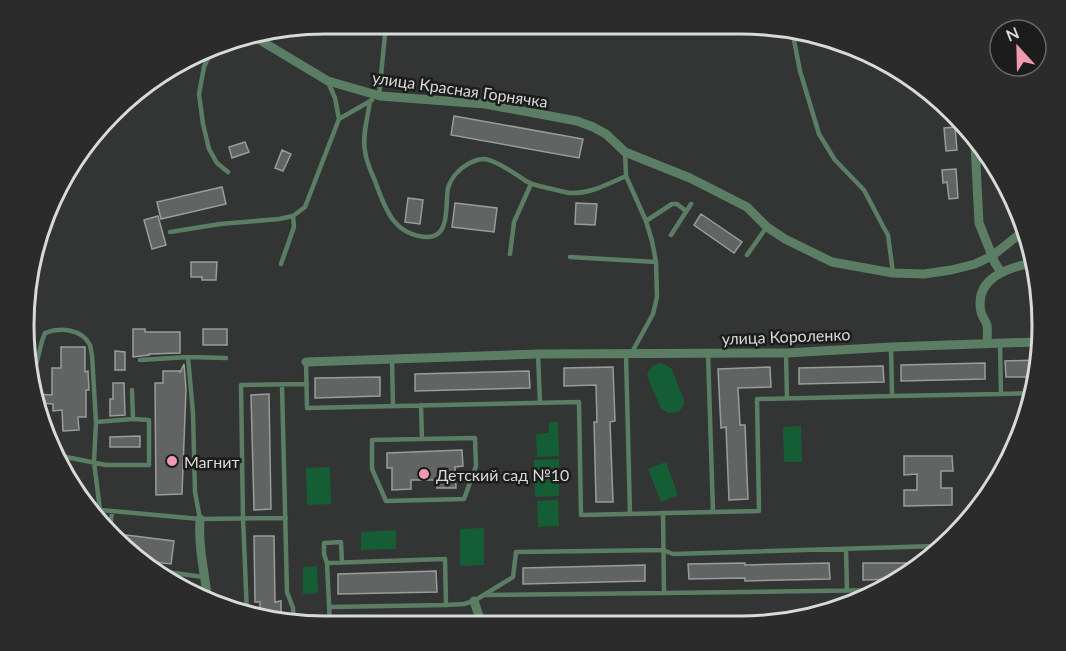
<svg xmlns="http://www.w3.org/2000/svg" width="1066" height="651" viewBox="0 0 1066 651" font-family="Lato,sans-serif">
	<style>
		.green { fill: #155e35 }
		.building { fill: #616462; stroke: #999d9a; stroke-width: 1.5 }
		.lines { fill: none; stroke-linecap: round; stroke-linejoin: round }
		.lane { stroke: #5a7d64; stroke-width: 4.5 }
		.street { stroke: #5a7d64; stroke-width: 9 }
		.poi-dot { fill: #f29ab0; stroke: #1b1c1b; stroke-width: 2 }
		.labels { text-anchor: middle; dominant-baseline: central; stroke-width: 5; stroke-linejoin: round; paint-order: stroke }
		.street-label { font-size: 16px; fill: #d8dad9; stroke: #1b1c1b }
		.poi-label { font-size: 16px; fill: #d8dad9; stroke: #1b1c1b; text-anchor: start }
		.rim { fill: none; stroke: #d8dad9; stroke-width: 3 }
	</style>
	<rect width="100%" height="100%" fill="#323533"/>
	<path class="green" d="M661,363l10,5 13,32v4l-5,8 -11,1 -7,-5 -14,-32c2,-8 6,-11 14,-13z
		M549,422h9l1,34 -22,1 -1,-23 13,-1z
		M801,426l1,36h-18l-1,-35z
		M559,459v37l-24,1 -1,-37z
		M666,462l12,33 -17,7 -13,-33z
		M330,467l1,37 -24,1 -1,-37z
		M558,500l1,26 -21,1 -1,-26z
		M484,528v37l-24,1v-37z
		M396,530v19l-35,1v-18z
		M317,566l1,27 -15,1v-27z"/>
	<path class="building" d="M454,116l129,23 -4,19 -128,-23z
		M955,127l2,23 -11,1 -2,-23z
		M245,142l4,10 -17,6 -3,-11z
		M282,150l9,4 -8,17 -8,-3z
		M956,169l2,29 -9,1 -2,-17 -4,1 -1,-13z
		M222,187l4,17 -65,15 -4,-17z
		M408,198l15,2 -3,24 -15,-2z
		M455,203l42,5 -3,24 -42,-5z
		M576,203l21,1 -2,21 -20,-1z
		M701,214l41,28 -8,11 -40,-28z
		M158,216l8,29 -14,4 -8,-29z
		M191,262h26l-1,18h-14v-3h-11z
		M133,329h12v3h35v21l-31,1v1l-16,2z
		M203,329h24v16h-24z
		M61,347h24v25l3,-1 1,19h-3v27h-8l1,13 -16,1 -1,-21 -9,1v-7l-16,-1 -2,-9 17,1v-27h9z
		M115,351l10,1v18h-10z
		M1035,360l-1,17h-28l-1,-16z
		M985,363v16l-84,2v-16z
		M184,364l2,25 -4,105 -26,1 -1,-112h8v-12h17v2z
		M883,366l1,16 -85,2v-16z
		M613,367l2,54 -5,1 3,80h-17l-2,-80h3l-1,-37 -32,1v-18z
		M770,367l1,20 -33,1 2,37h5l3,74 -19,1 -3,-73 -5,1 -3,-59z
		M529,371l1,17 -115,3v-17z
		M380,377v19l-65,2v-20z
		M113,383h11l1,32 -15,1v-17h3z
		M269,394l2,115 -17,1 -3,-115z
		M140,436v11h-30v-10z
		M462,450l1,16 -8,1 1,21h-19v-8h-26v9l-19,1v-22h-5v-15z
		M904,456h48l1,15h-12v17h11v17l-48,1v-16h13v-16l-13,1z
		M126,535l48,6 -3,23 -34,-4 -12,-14z
		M254,536h20l1,66 6,-1v22l-21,-6v-15h-5z
		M745,563v2l84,-2 1,16 -85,2v-3l-56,1 -1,-15z
		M863,563h55l-18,16 -37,1z
		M645,565v16l-122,3v-16z
		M436,571l1,21 -99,2v-20z"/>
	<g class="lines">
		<path class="lane" d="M792,30l8,41 19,63 16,26 29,30 20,38 4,7 5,38
			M212,49l-8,18 -5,27 4,30 6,25 8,14 11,9
			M328,82l7,16 4,21
			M379,96l7,-72
			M370,101c-2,16 -8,34 -5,50 1,10 6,21 10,30 10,27 18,54 52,56 24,1 18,-34 21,-49 3,-10 11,-19 20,-24 5,-3 11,-5 17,-5 13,2 30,15 41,22 6,4 14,5 21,7 7,1 15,4 23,5 20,1 38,-9 56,-17
			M625,152l1,24 20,45 6,20 4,21 1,35 -4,17 -22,40
			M646,221l26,-17h5l9,7
			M170,232l50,-8 59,-5 14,-3 12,-9 34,-88 33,-19
			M671,235l20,-31
			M510,254l4,-32 17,-38
			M747,255l19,-27
			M570,257l86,5
			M281,264l13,-37 -1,-11
			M1000,344l1,50 31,-1
			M708,353l5,159
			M786,353l1,45
			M538,354l2,49
			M626,355l4,159
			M140,360l48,-3
			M392,360l1,46
			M306,362l1,46 272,-6 2,113 178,-4 -2,-112 135,-3 -1,-49
			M33,378l9,-37 3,-8c15,-6 37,-4 45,12 1,4 1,7 2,10l4,67 -2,40 6,48
			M282,385l5,207 6,16 1,16
			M892,396l109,-2
			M421,405l1,34 -50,1v29l14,32 78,-2 12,-33 -1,-28 -53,1
			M39,418h2l2,10
			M96,422l37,-3 -1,-29
			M56,455l50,10h43v-45l-16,-1
			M90,509l110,10 86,-1
			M200,519l-5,-27 -2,-79 -5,-56 38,1
			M110,530l2,-19
			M846,549l1,42
			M327,563l-3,-9v-11l17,-1 1,20
			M151,570l53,7
			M664,593l219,-3
			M486,595l178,-2 -1,-80
			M329,607l117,-2
			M247,614l-4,-96 -2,-133 66,-1
			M330,625l-3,-62 118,-4 1,46 18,-1 10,-3 39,-24 3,-25 147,-2 10,4 264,-8"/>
		<path class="street" d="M253,36l75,45 52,15 105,8 92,17 16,6 13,7 19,18 65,26 57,29 20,20 18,12 47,23 61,11 31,1 27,-4 24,-6 17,-8 29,-23
			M975,144l4,79 16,40 6,9
			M75,160v-3
			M987,344c0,-6 1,-13 0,-19 -1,-4 -5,-8 -6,-13 -7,-33 25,-44 51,-49
			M306,362l232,-8 248,-1 105,-6 145,-5
			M200,519c-2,28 5,55 8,84
			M474,601l8,24"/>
	</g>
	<g class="poi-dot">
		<circle cx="172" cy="461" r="6"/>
		<circle cx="424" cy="474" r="6"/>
	</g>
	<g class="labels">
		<g class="street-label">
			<text transform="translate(460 89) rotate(8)">улица Красная Горнячка</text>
			<text transform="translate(786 336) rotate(-2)">улица Короленко</text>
		</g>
		<g class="poi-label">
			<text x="184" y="461">Магнит</text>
			<text x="436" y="474">Детский сад №10</text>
		</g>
	</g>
	<path d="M0 0H1066V651H0ZM325 34H741A291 291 0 0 1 1032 325V325A291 291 0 0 1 741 616H325A291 291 0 0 1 34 325V325A291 291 0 0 1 325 34Z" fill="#2a2b2a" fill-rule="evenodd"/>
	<path class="rim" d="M325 34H741A291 291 0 0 1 1032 325V325A291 291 0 0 1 741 616H325A291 291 0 0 1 34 325V325A291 291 0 0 1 325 34Z"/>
	<g transform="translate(1018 48) rotate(338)"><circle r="28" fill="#1b1c1b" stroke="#676867" stroke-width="1.5"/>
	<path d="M0-4.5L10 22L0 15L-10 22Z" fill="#f29ab0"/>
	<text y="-9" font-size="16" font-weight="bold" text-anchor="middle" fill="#d8dad9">N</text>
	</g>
</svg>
